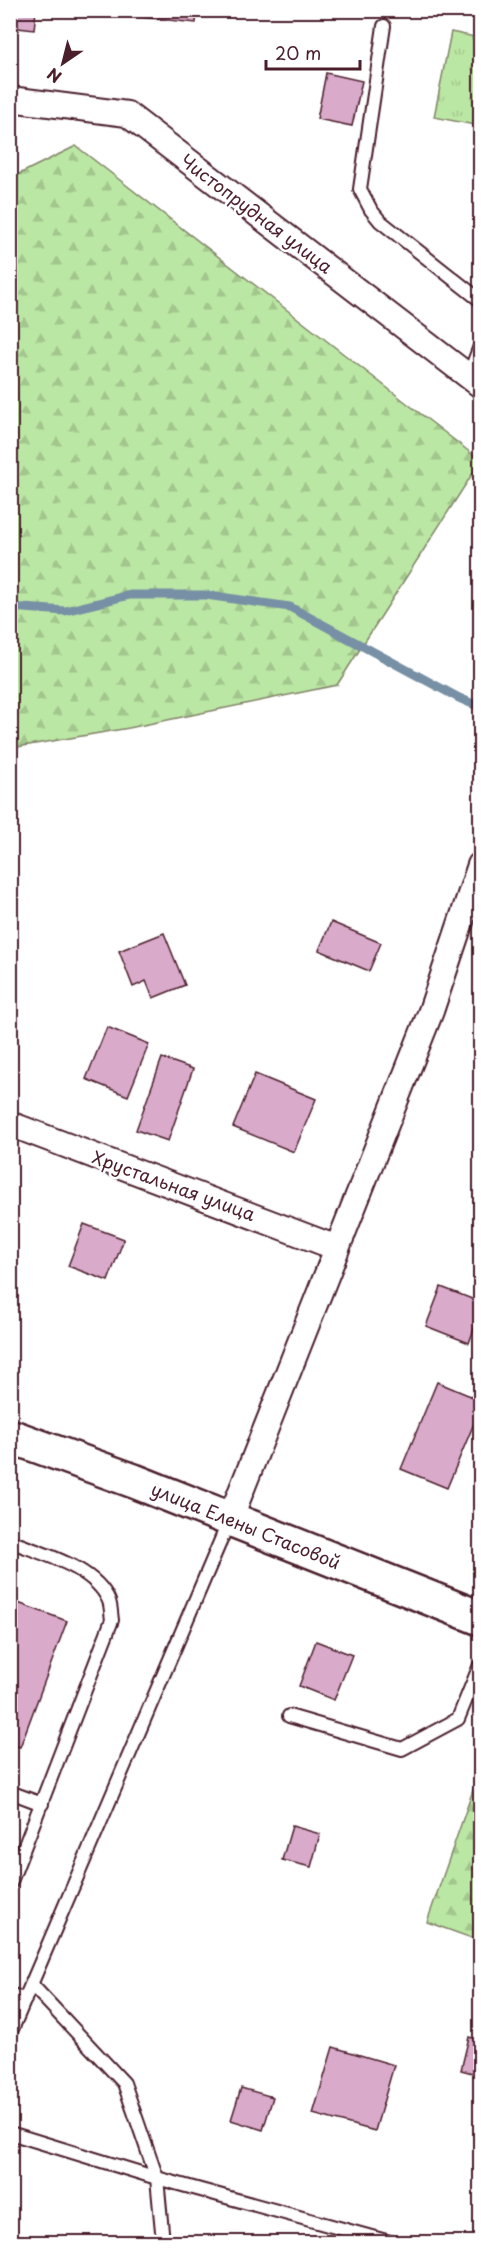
<svg xmlns="http://www.w3.org/2000/svg" width="491" height="2253" viewBox="0 0 491 2253" font-family="'Playpen Sans',sans-serif">
	<style>
		.forest { fill: url(#forest-firs); stroke: #828368; stroke-width: 1.5 }
		.park { fill: url(#park-tufts); stroke: #828368; stroke-width: 1.5 }
		.lines { fill: none; stroke-linecap: round; stroke-linejoin: round }
		.stream { stroke: #7790a5; stroke-width: 9 }
		.building { fill: #d9aaca; stroke: #4a1f2b; stroke-width: 1.5 }
		.service-casing { stroke: #4a1f2b; stroke-width: 16 }
		.minor-casing { stroke: #4a1f2b; stroke-width: 28 }
		.secondary-casing { stroke: #4a1f2b; stroke-width: 38 }
		.service { stroke: #fff; stroke-width: 12 }
		.minor { stroke: #fff; stroke-width: 24 }
		.secondary { stroke: #fff; stroke-width: 33 }
		.labels { text-anchor: middle; dominant-baseline: central; stroke-width: 5; stroke-linejoin: round; paint-order: stroke }
		.street-label { font-size: 18px; fill: #4a1f2b; stroke: #fff }
	</style>
	<defs>
		<pattern id="forest-firs" width="22" height="20" patternUnits="userSpaceOnUse" patternTransform="scale(1.5)"><rect width="22" height="20" fill="#bbe7a4"/><path d="M5 1l3.5 6h-7zM16 11l3.5 6h-7z" fill="#a2c68d"/></pattern>
		<pattern id="park-tufts" width="24" height="20" patternUnits="userSpaceOnUse" patternTransform="scale(1.5)"><rect width="24" height="20" fill="#bbe7a4"/><path d="M3 7l-1-3M5 7V3M7 7l1-3M15 17l-1-3M17 17v-4M19 17l1-3" fill="none" stroke="#a2c68d"/></pattern>
	</defs>
	<rect width="100%" height="100%" fill="#fff"/>
	<filter id="ink" filterUnits="userSpaceOnUse"><feTurbulence type="fractalNoise" baseFrequency=".0167" numOctaves="2"/><feDisplacementMap in="SourceGraphic" scale="12" xChannelSelector="R" yChannelSelector="G"/><feConvolveMatrix kernelMatrix="1 2 1 2 8 2 1 2 1" color-interpolation-filters="sRGB"/></filter>
	<g filter="url(#ink)">
		<path class="forest" d="M76,146l404,314v2l-143,223 -208,43 -118,20v-570z
			M480,1770v171l-53,-19z"/>
		<path class="park" d="M451,32l29,6v88l-46,-9z"/>
		<g class="lines">
			<path class="stream" d="M10,607l55,4 65,-16h76l84,12 169,91 21,9"/>
		</g>
		<path class="building" d="M10,10h26l-2,20 -24,-3z
			M113,10h84l-1,13 -84,-9z
			M326,73l36,8 -10,45 -35,-7z
			M331,922l50,21 -12,28 -50,-21z
			M164,933l21,52 -32,13 -7,-17 -13,6 -14,-36z
			M107,1027l42,17 -21,52 -42,-17z
			M162,1058l31,11 -25,72 -32,-11z
			M255,1074l61,25 -22,53 -61,-25z
			M84,1224l40,15 -16,42 -40,-15z
			M441,1287l39,15v10l-11,31 -43,-17z
			M437,1382l43,18v9l-33,79 -46,-19z
			M10,1600l57,21 -47,126 -10,-3z
			M316,1641l36,14 -18,45 -35,-14z
			M292,1826l28,8 -9,33 -29,-7z
			M469,2037l11,3v35l-19,-5z
			M333,2047l61,18 -19,66 -62,-17z
			M241,2088l32,9 -10,33 -32,-10z"/>
		<g class="lines">
			<g class="service-casing">
				<path id="service" d="M384,26l-24,163 11,21 9,11 100,79
					M469,375l11,-29
					M10,1541c32,13 85,26 99,60 2,5 2,13 3,19l-102,264
					M289,1716l113,33 56,-30 22,-54
					M10,1792l32,12
					M32,1985l92,98 33,95 6,64
					M10,1994l15,6
					M10,2034l219,-513
					M10,2133l147,45 233,64"/>
			</g>
			<g class="minor-casing">
				<path id="minor" d="M10,99l117,15 353,271
					M10,1124l327,124
					M230,1519l201,-508 49,-146"/>
			</g>
			<g class="secondary-casing">
				<path id="secondary" d="M10,1436l124,45 346,137"/>
			</g>
			<use href="#service" class="service"/>
			<use href="#minor" class="minor"/>
			<use href="#secondary" class="secondary"/>
		</g>
	</g>
	<g class="labels">
		<g class="street-label">
			<text transform="translate(257 213) rotate(37)">Чистопрудная улица</text>
			<text transform="translate(174 1185) rotate(20)">Хрустальная улица</text>
			<text transform="translate(246 1525) rotate(22)">улица Елены Стасовой</text>
		</g>
	</g>
	<rect width="491" height="2253" fill="none" stroke="#fff" stroke-width="36"/>
	<rect x="18" y="18" width="455" height="2217" fill="none" stroke="#4a1f2b" stroke-width="2" filter="url(#ink)"/>
	<g transform="translate(63 63) rotate(215)" stroke="#ffffff" stroke-width="4.5" paint-order="stroke">
	<path d="M0-4.5L10 22L0 15L-10 22Z" fill="#4a1f2b"/>
	<text y="-9" font-size="16" font-weight="bold" text-anchor="middle" fill="#4a1f2b">N</text>
	</g>
	<path d="M266 60v9h94v-9" fill="none" stroke="#4a1f2b" stroke-width="3"/>
	<text x="275" y="60" font-size="18" fill="#4a1f2b" stroke="#ffffff" stroke-width="4.5" paint-order="stroke">20 m</text>
</svg>
